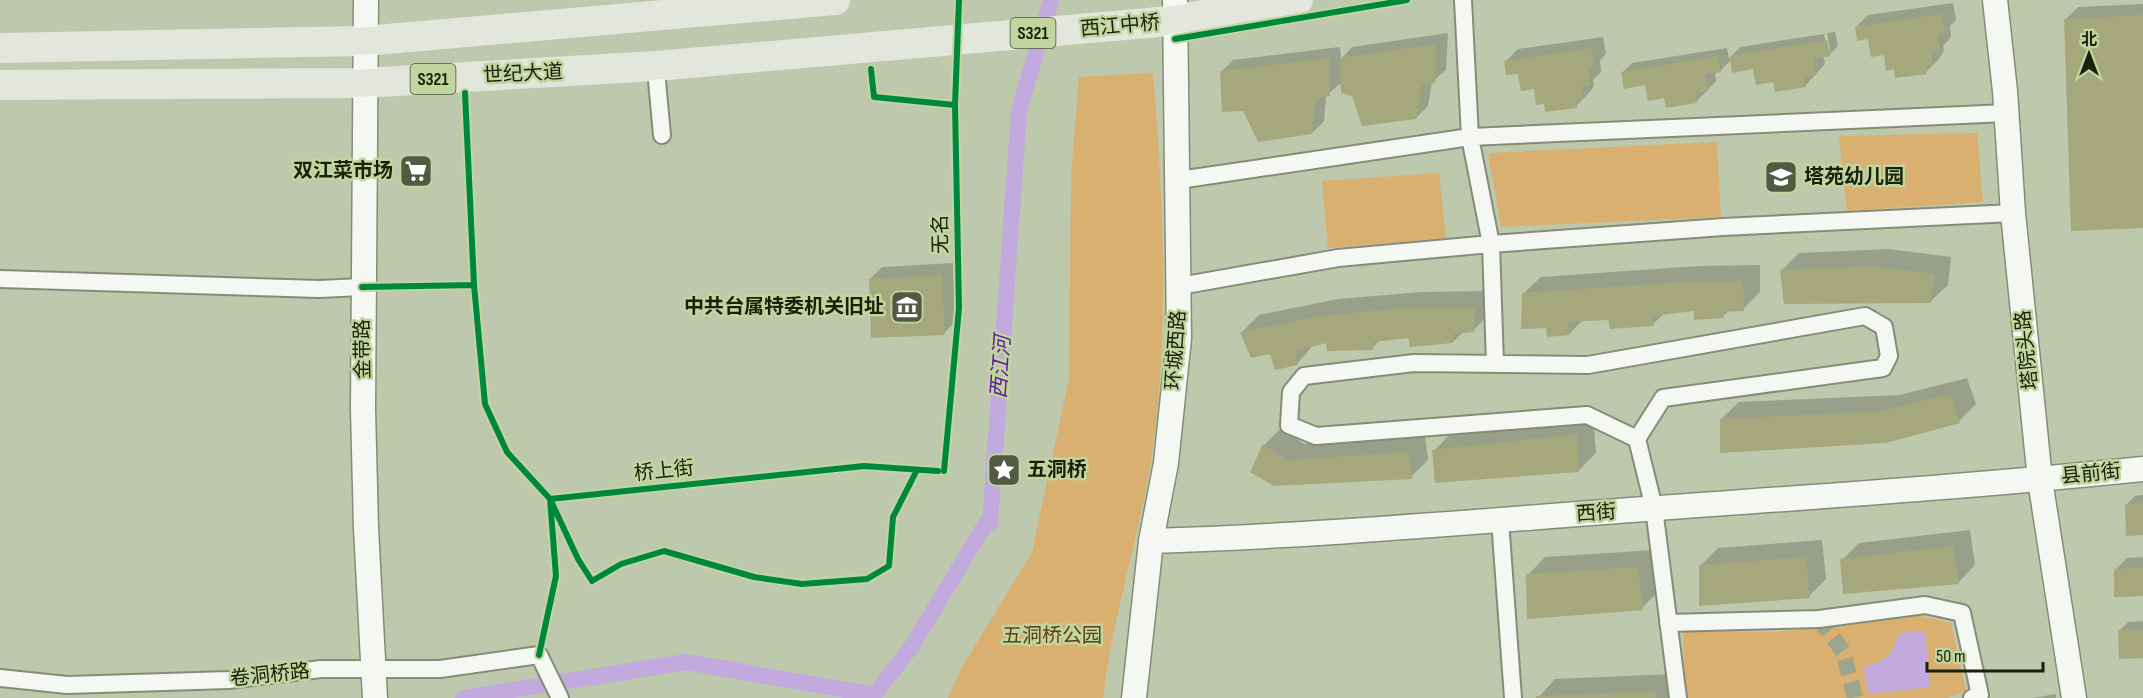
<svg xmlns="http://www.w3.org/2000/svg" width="2143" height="698" viewBox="0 0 2143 698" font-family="'Sofia Sans Condensed','Noto Sans SC',sans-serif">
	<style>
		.green { fill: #dab070 }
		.water { fill: #c2aade }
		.shadow { fill: #0003 }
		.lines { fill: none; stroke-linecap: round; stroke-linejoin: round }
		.canal { stroke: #c2aade; stroke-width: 16 }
		.building { fill: #a5a87d }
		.street-tunnel { stroke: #9da68c; stroke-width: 16; stroke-dasharray: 16 8; stroke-linecap: butt }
		.street-casing { stroke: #858d77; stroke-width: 20 }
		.secondary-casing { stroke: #858d77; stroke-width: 27 }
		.primary-casing { stroke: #e2e6da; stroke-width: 30 }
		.street { stroke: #f5f7f3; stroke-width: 16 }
		.secondary { stroke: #f5f7f3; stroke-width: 24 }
		.primary { stroke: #e2e6dc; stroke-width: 27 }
		.cycleway-casing { stroke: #c2d59f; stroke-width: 10 }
		.cycleway { stroke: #00873e; stroke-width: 6 }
		.labels { text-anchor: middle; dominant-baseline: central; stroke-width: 5; stroke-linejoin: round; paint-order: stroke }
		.shield { fill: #c2d59f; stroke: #4b5637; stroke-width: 1.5 }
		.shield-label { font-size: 18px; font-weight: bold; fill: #181f0a }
		.street-label { font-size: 20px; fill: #181f0a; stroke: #c2d59f }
		.poi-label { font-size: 20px; font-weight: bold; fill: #181f0a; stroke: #c2d59f; text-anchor: end }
		.park-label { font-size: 20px; fill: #623c14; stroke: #c2d59f }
		.water-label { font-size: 21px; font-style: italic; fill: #641f9d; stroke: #c2d59f }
	</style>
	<rect width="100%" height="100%" fill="#bec8ac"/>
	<path class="green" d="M1153,73c10,121 16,246 1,367 -11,87 -41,171 -51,258h-155l13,-29 71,-117 37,-173 2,-203 8,-99z
		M1977,133l6,69 -136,9 -8,-75z
		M1717,142l4,75 -220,10 -13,-74z
		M1439,173l7,65 -118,10 -6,-67z
		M1917,615l34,8 15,68 -18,7h-263l-2,-67 89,1 67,-5z"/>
	<path class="water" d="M1925,631l5,56 -61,7 -6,-27c23,-6 29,-11 36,-34z"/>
	<path class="shadow" d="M1953,3l3,17 -6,6 1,11 -8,9 1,5 -6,9 -12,12 -31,-4 -25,-31 -14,-10 12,-12z
		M2143,4v223l-77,-208 12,-12z
		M1835,32l3,14 -9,9 -6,1 2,8 -20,22 -31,-5 -19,-13 -23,-9 -12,12 -5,1 1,9 -20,21 -30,-6 -43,-24 9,-9 95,-15 2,11 11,-12 84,-13 3,16h3l-3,-17z
		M1448,33l-2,37 -14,12 -4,24 -12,12 -63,-24 -11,-12 -16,14 -2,25 -12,12 -68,-24 -23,-37 12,-12 107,-13 1,12 11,-12z
		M1603,37l3,17 -6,6 1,12 -8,8 1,6 -6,8 -12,12 -31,-4 -10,-14 -29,-27 12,-12z
		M1889,249l62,8 -3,28 -18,17 -148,-32 17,-17z
		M953,263l3,58 -12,12 -74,-54 12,-12z
		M1760,265v27l-17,17 -13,1 -7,6 -28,-7 -30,4 -12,11 -44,-5 -26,1 -14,14 -21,-8 -25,-32 18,-17 157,-11z
		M1492,291l-2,22 -17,18 -10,1 -10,10 -43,-6 -30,4 -8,8 -45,-7 -13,3 -17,20 -26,-11 -29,-21 17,-17 79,-16 84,-7z
		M1967,378l9,26 -17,17 -238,-2 18,-17 161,-7z
		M1593,417l3,36 -17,17 -145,-19 17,-18z
		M1281,428l23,16 121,-8 3,24 -17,17 -159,-6 12,-26z
		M2143,495v39l-17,-29 9,-9z
		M1970,530l5,35 -17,18 -116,-23 17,-17z
		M1822,540l4,39 -17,17 -108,-31 17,-17z
		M1655,550l4,41 -17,17 -114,-33 17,-18z
		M2143,557v37l-28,-24 12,-12z
		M2143,621v35l-24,-25 9,-9z
		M1672,674v24h-134l17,-19z
		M2056,694v4h-23z"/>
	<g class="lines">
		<path class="canal" d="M463,698l223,-36 188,33
			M867,698l7,-3 38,-49 74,-123h4l29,-412 32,-111"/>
	</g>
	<path class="building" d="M1942,14l3,19 -7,1 2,17 -9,1 2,13 -7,1 1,8 -32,4 -1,-9 -8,2 -2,-16 -13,2 -3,-18 -11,2 -2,-14z
		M2143,15v213l-72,3 -7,-212z
		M1827,40l3,16 -16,3 2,16 -12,2 2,10 -31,5 -2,-10 -17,3 -3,-16 -21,4 -2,-17z
		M1436,44l-1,39 -13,2 -6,34 -54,7 -10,-30 -11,-3 -2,-35z
		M1592,48l2,19 -6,1 2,17 -9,2 2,12 -7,1 1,8 -32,4 -1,-8 -8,1 -2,-16 -13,2 -3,-17 -12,1 -2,-14z
		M1718,56l3,16 -16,3 3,16 -13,2 2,10 -31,5 -2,-10 -16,3 -3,-16 -21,4 -3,-17z
		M1329,58l1,38 -14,3 -4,35 -54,8 -15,-31 -21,1 -2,-41z
		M1871,266l64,8 -4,29 -147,1 -4,-34z
		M942,275l3,60 -74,3 -2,-59z
		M1743,281l1,30 -21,1 1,6 -30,2v-9l-42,5 2,10 -44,3 -2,-9 -40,2 2,13 -23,2 -1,-9 -25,1 1,-36 158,-11z
		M1404,308h71l-1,24 -21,2v9l-44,4v-9l-36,4v8l-46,1 -1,-8 -30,8 2,14 -23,5 -5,-16 -19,4 -11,-26 80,-16z
		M1950,394l10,29 -74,20 -166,10v-34l162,-8z
		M1577,434l2,38 -144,11 -3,-33z
		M1263,444l24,16 122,-8 3,27 -138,7 -24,-14z
		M2143,503v32l-17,1 -1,-32z
		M1953,546l6,38 -116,10 -3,-35z
		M1806,557l4,41 -111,8v-41z
		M1638,567l5,43 -116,9 -1,-45z
		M2143,567v29l-29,1v-28z
		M2143,629v29l-24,1 -1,-29z
		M1656,691v7h-120v-2z"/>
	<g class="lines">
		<path class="street-tunnel" d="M1819,619l24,32 12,47"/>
		<g class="street-casing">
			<path id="street" d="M1463,0l7,137 21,107 4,120
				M657,81l5,54
				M1179,180l291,-43 537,-24
				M0,279l319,10 43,-2
				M1180,286l158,-28 153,-14 232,-17 290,-14
				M1637,439l-50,-24 -271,21 -27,-11 2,-33 13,-16 110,-13 174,2 277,-49 19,11 5,29 -6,12 -220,30 -26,41 17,69 24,190
				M1500,520l13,178
				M1668,623l151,-4 106,-14 37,8 18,82 -8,3
				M0,678l67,7 162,-5 92,-11h119l99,-14 21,43"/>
		</g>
		<g class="secondary-casing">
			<path id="secondary" d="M366,0l-3,409 3,119 9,170
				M1995,0l10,91 8,122 27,267 34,218
				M1151,541c165,-5 330,-20 494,-32 166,-12 332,-23 498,-40
				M1134,698l17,-157 15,-78 13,-125 -4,-338"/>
		</g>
		<g class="primary-casing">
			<path id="primary" d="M0,48l364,-7 471,-41
				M0,85l363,-2 293,-17 503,-44 139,-22"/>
		</g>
		<use href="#street" class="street"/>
		<use href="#secondary" class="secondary"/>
		<use href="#primary" class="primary"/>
		<g class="cycleway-casing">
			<path id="cycleway" d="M1175,39l232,-39
				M871,69l3,28 81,8
				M465,93l9,192
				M362,287l112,-2 11,119 22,48 43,47 28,60 14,22 29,-17 43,-13 90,26 48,7 65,-5 22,-13 4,-49 24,-47
				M944,471l15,-163 -4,-203 4,-105
				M539,655l17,-79 -6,-77 314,-33 74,5"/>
		</g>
		<use href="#cycleway" class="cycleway"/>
	</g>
	<defs>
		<g id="supermarket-square" transform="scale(1.725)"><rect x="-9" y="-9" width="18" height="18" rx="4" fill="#525a43" stroke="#c2d59f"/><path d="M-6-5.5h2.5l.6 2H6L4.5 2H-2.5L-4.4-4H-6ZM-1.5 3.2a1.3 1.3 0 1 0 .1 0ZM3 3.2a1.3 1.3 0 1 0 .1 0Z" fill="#fff"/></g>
		<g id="school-square" transform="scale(1.725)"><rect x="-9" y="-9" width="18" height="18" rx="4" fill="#525a43" stroke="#c2d59f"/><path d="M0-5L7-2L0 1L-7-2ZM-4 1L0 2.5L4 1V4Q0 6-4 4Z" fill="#fff"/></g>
		<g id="museum-square" transform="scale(1.725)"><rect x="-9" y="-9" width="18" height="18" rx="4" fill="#525a43" stroke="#c2d59f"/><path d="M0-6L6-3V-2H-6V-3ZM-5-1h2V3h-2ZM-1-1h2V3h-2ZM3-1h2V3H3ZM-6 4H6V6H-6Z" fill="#fff"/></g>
		<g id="sight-square" transform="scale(1.725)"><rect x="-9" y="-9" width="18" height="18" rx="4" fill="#525a43" stroke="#c2d59f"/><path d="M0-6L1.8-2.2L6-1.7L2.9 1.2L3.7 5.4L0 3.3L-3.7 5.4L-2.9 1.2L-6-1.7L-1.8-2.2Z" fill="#fff"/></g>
	</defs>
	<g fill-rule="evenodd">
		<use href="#supermarket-square" x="416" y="171"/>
		<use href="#school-square" x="1781" y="177"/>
		<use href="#museum-square" x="907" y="307"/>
		<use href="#sight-square" x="1004" y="470"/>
	</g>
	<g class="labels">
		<g class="shield">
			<rect x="1010.5" y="18" width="45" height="30" rx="4.5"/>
			<rect x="410.5" y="64" width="45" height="30" rx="4.5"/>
		</g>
		<g class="shield-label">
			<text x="1033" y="33">S321</text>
			<text x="433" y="79">S321</text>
		</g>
		<g class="street-label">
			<text transform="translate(1120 26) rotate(-5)">西江中桥</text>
			<text transform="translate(523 74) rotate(-3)">世纪大道</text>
			<text transform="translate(941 234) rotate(-91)">无名</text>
			<text transform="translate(363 349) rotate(-91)">金带路</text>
			<text transform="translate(1176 350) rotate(-86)">环城西路</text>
			<text transform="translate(2027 350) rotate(-96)">塔院头路</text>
			<text transform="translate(664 471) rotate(-6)">桥上街</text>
			<text transform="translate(2091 474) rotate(-6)">县前街</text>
			<text transform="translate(1596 513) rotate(-4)">西街</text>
			<text transform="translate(270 675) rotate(-6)">卷洞桥路</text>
		</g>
		<g class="poi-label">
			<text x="393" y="171">双江菜市场</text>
			<text x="1804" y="177" text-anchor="start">塔苑幼儿园</text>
			<text x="884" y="307">中共台属特委机关旧址</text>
			<text x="1027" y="470" text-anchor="start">五洞桥</text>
		</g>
		<g class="park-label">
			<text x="1052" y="636">五洞桥公园</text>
		</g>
		<g class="water-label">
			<text transform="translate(1001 367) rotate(-86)">西江河</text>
		</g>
	</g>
	<g transform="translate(2089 54)" stroke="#c2d59f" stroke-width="4.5" paint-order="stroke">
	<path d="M0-4.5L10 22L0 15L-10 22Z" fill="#181f0a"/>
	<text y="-9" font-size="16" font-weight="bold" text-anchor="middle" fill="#181f0a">北</text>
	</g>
	<path d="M1927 662v9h116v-9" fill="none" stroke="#181f0a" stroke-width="3"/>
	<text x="1936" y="662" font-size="18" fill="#181f0a" stroke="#c2d59f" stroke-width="4.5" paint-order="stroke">50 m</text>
</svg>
